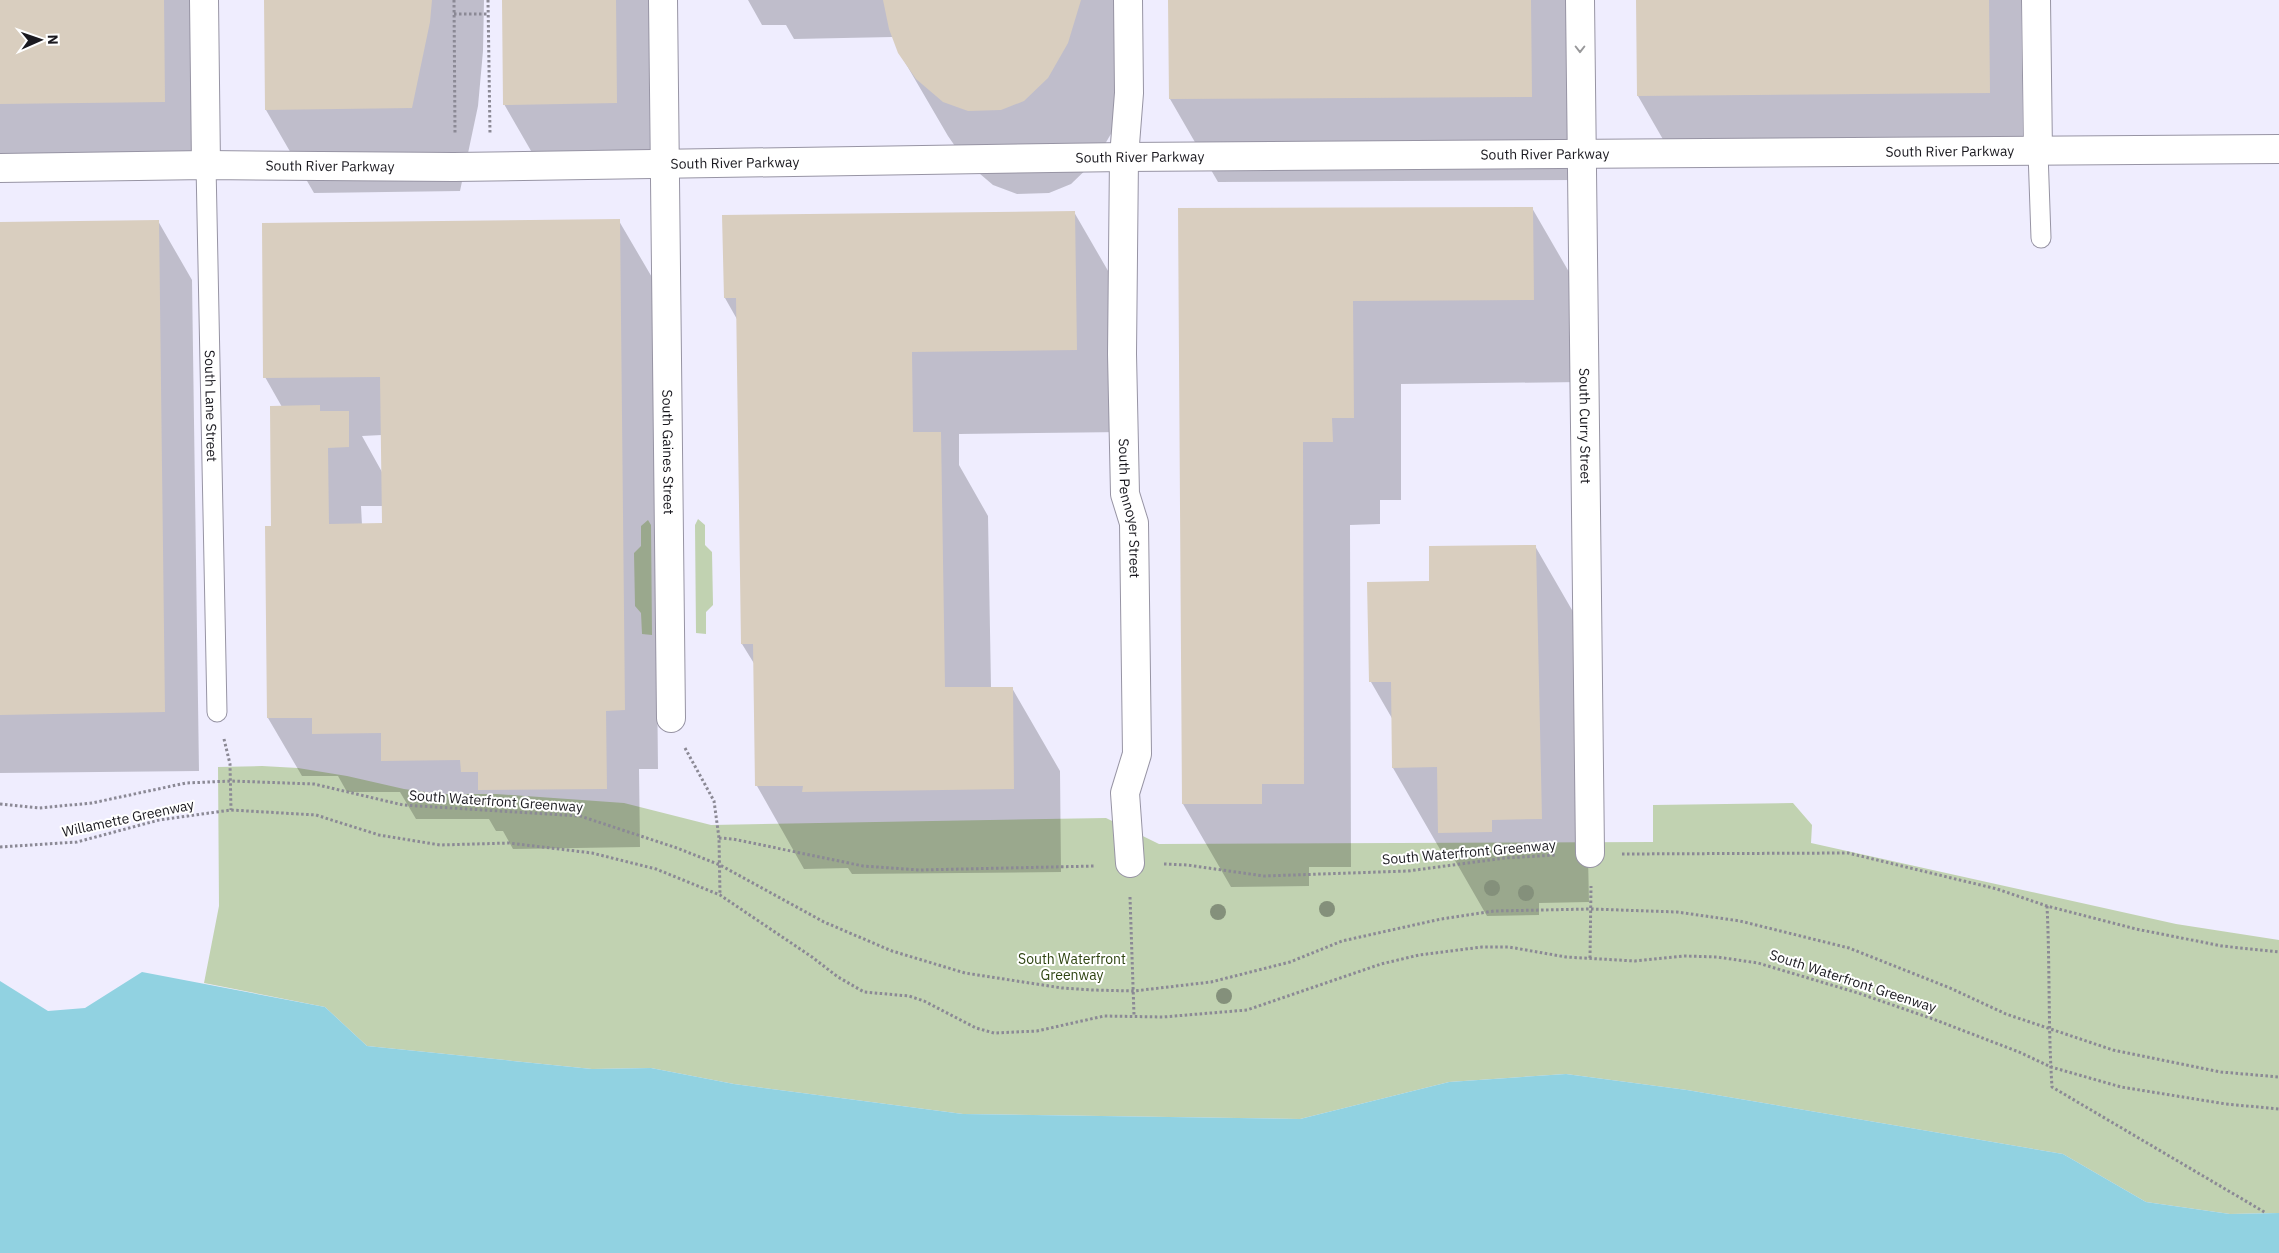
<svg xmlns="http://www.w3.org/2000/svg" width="2279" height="1253" viewBox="0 0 2279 1253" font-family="'IBM Plex Sans',sans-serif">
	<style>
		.green { fill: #c1d2b1 }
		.water { fill: #91d2e1 }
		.shadow { fill: #0003; fill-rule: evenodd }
		.building { fill: #d9cebf }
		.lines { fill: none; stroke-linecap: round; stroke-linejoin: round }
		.service-casing { stroke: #9794a4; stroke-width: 21 }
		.pedestrian-casing { stroke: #9794a4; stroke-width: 30 }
		.minor-casing { stroke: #9794a4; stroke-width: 30 }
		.path { stroke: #8b8995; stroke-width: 3; stroke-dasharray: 2.5 2.5; stroke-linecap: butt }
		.service { stroke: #fff; stroke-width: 19 }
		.pedestrian { stroke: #fff; stroke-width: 28 }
		.minor { stroke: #fff; stroke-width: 28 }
		.tree { fill: #84907b }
		.oneway { stroke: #98989a }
		.labels { text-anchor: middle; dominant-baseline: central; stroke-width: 4; stroke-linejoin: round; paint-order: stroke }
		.street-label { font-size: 14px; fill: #1a191f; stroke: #fff }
		.park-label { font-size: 14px; fill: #2d4310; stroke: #fff }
	</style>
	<rect width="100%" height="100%" fill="#efedfe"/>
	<path class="green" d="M698,519l7,6v20l7,7 1,53 -7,7v22l-10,-1 -1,-108z
		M648,520l3,5 1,110 -10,-1 -1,-21 -6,-7 -1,-53 7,-7v-20z
		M262,766l36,2 49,8 57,13 36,5h56l128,9 87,22 395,-7 53,26 494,-2v-37l140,-2 19,22 -1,18 365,81 103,16v273l-49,1 -84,-12 -83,-48 -376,-64 -121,-16 -117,8 -149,37 -337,-5 -229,-30 -83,-16 -59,1 -225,-23 -42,-39 -121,-24 15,-77 -1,-139z"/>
	<path class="water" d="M142,972l183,35 42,39 225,23 59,-1 83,16 229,30 337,5 149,-37 117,-8 121,16 376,64 83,48 84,12 49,-1v40h-2279v-272l48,30 37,-3z"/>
	<path class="shadow" d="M0,0h196l2,161 -198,2z
		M266,0h218l-1,51 -5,55 -18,85 -146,2 -48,-83z
		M503,0h146l1,162 -112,1 -34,-59z
		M748,0h391l-24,127 -20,34 -24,23 -22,9 -32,1 -24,-9 -27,-23 -18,-26 -49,-84 -6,-15 -99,2 -8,-14h-24z
		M1169,0h409l1,180 -361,2 -48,-83z
		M1637,0h384l2,151 -351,4 -34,-59z
		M1532,208l48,83 1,91 -180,2v116h-21v24l-30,1 1,342h-42v19l-78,1 -48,-83 -4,-595z
		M1074,212l48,83 2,137 -165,2v31l29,51 3,172h21l48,83 1,101 -209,2 -4,-6 -44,1 -47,-83 -2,-121 -13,-21 -4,-323 -13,-23 -2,-81z
		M158,221l34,59 7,491 -199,2v-550z
		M619,221l34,58 5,490h-19l1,78 -127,2 -10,-18h-7l-7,-12h-73l-16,-27h-53l-9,-16h-36l-34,-58 4,-191 10,-120 -17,-30zM382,435v37l-20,-36zM361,506h22v19h-21z
		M1535,546l48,83 6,273 -50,1v12l-52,1 -38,-66 -8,1 -48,-83v-48l-22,-38 60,-100z"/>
	<path class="building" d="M0,0h164l1,102 -165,2z
		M264,0h168l-2,22 -18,86 -147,2z
		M502,0h114l1,103 -114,2z
		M883,0h198l-13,43 -20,35 -24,23 -23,9 -33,1 -25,-9 -27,-23 -18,-26 -9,-24z
		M1168,0h363l1,97 -363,2z
		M1636,0h353l1,93 -353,3z
		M1533,207l1,93 -181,1 1,117h-22l1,24h-30l1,342h-42v20h-80l-4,-596z
		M1075,211l2,139 -165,2 1,80h28l4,255h68l1,102 -212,3 1,-6h-48l-2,-142h-12l-5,-346h-12l-2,-83z
		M620,219l5,491 -19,1 1,78 -129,1v-18h-17l-1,-12 -79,1v-28l-69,1v-16h-45l-2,-192h6l-1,-120 50,-1v6h29v36l-21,1 1,76 53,-1 -2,-146 -117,1 -1,-155z
		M159,220l6,492 -165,3v-493z
		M1536,545l6,274 -50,1v12l-54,1 -1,-66 -45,1 -1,-86h-22l-2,-100 62,-1v-35z"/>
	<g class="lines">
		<g class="service-casing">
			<g id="service">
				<path d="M2038,152l3,86"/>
				<path id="s1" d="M206,165l11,547"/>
			</g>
		</g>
		<g class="pedestrian-casing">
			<g id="pedestrian">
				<path id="s2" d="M1124,157l-2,197 3,140 9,29 3,231 -12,39 5,70"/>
			</g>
		</g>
		<g class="minor-casing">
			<g id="minor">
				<path d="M204,0l2,165"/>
				<path id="s3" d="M663,0l8,718"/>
				<path id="s4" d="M1580,0l10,853"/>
				<path d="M2036,0l2,152"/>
				<path d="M1124,157l5,-64 -1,-93"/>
				<path id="s5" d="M0,168l206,-3 248,2 670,-10 1155,-8"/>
			</g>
		</g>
		<path class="path" d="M454,0l1,134
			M488,0l2,134
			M454,14h34
			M224,739l6,25 1,46
			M685,748l29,53 5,37 1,57
			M0,804l39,4 53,-5 94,-20 45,-2 83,3 89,21 177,11 97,32 43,17 104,57 68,29 73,22 97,15 30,2 42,1 77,-9 79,-20 52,-21 99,-22 53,-8 97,-2 86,3 63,9 109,27 101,40 56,26 107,36 108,22 58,5
			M719,838l14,1 130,27 56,4 177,-4
			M0,847l77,-5 82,-22 72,-10 85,5 63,20 61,10 69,-2 83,10 64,16 64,26 92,62 26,20 26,15 45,4 15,5 52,27 18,5 43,-2 67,-15 59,1 84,-7 134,-46 38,-9 63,-8h27l57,10 69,4 50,-5 32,1 41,6 100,30 75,26 86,33 32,15 70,20 105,17 53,5
			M1622,854l226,-1 149,36 50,17 89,23 86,17 57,6
			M1164,864l23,1 77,11 144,-5 97,-13 51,-3
			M1130,897l4,118
			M2047,906c3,60 1,120 5,181l214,126
			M1590,958l1,-72"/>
		<use href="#service" class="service"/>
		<use href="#pedestrian" class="pedestrian"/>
		<use href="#minor" class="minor"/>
	</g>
	<g class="tree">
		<circle cx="1492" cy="888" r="8"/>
		<circle cx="1526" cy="893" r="8"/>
		<circle cx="1327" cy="909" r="8"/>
		<circle cx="1218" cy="912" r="8"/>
		<circle cx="1224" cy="996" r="8"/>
	</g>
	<defs><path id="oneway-chevron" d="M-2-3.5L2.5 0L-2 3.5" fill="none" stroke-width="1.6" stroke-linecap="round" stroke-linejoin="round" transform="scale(1.25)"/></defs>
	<use class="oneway" href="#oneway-chevron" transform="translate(1580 49) rotate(90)"/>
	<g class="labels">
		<g class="street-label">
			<text stroke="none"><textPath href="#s5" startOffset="1950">South River Parkway</textPath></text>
			<text stroke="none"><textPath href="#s5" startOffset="1545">South River Parkway</textPath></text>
			<text stroke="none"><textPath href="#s5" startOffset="1140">South River Parkway</textPath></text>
			<text stroke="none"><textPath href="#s5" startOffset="735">South River Parkway</textPath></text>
			<text stroke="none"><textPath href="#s5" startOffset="330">South River Parkway</textPath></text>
			<text stroke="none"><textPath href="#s1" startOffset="241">South Lane Street</textPath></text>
			<text stroke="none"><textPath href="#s4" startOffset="426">South Curry Street</textPath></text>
			<text stroke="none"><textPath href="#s3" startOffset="452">South Gaines Street</textPath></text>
			<text stroke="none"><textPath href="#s2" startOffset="352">South Pennoyer Street</textPath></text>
			<text transform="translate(496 801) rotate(4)">South Waterfront Greenway</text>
			<text transform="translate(128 818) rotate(-12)">Willamette Greenway</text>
			<text transform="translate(1469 852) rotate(-5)">South Waterfront Greenway</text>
			<text transform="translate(1853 981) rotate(18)">South Waterfront Greenway</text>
		</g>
		<g class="park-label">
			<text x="1072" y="959">South Waterfront<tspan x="1072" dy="16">Greenway</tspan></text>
		</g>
	</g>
	<g transform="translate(40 40) rotate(88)" stroke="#ffffff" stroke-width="4" paint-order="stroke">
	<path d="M0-4L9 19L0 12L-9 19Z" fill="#1a191f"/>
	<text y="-8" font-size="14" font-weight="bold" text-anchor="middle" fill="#1a191f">N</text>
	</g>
</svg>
